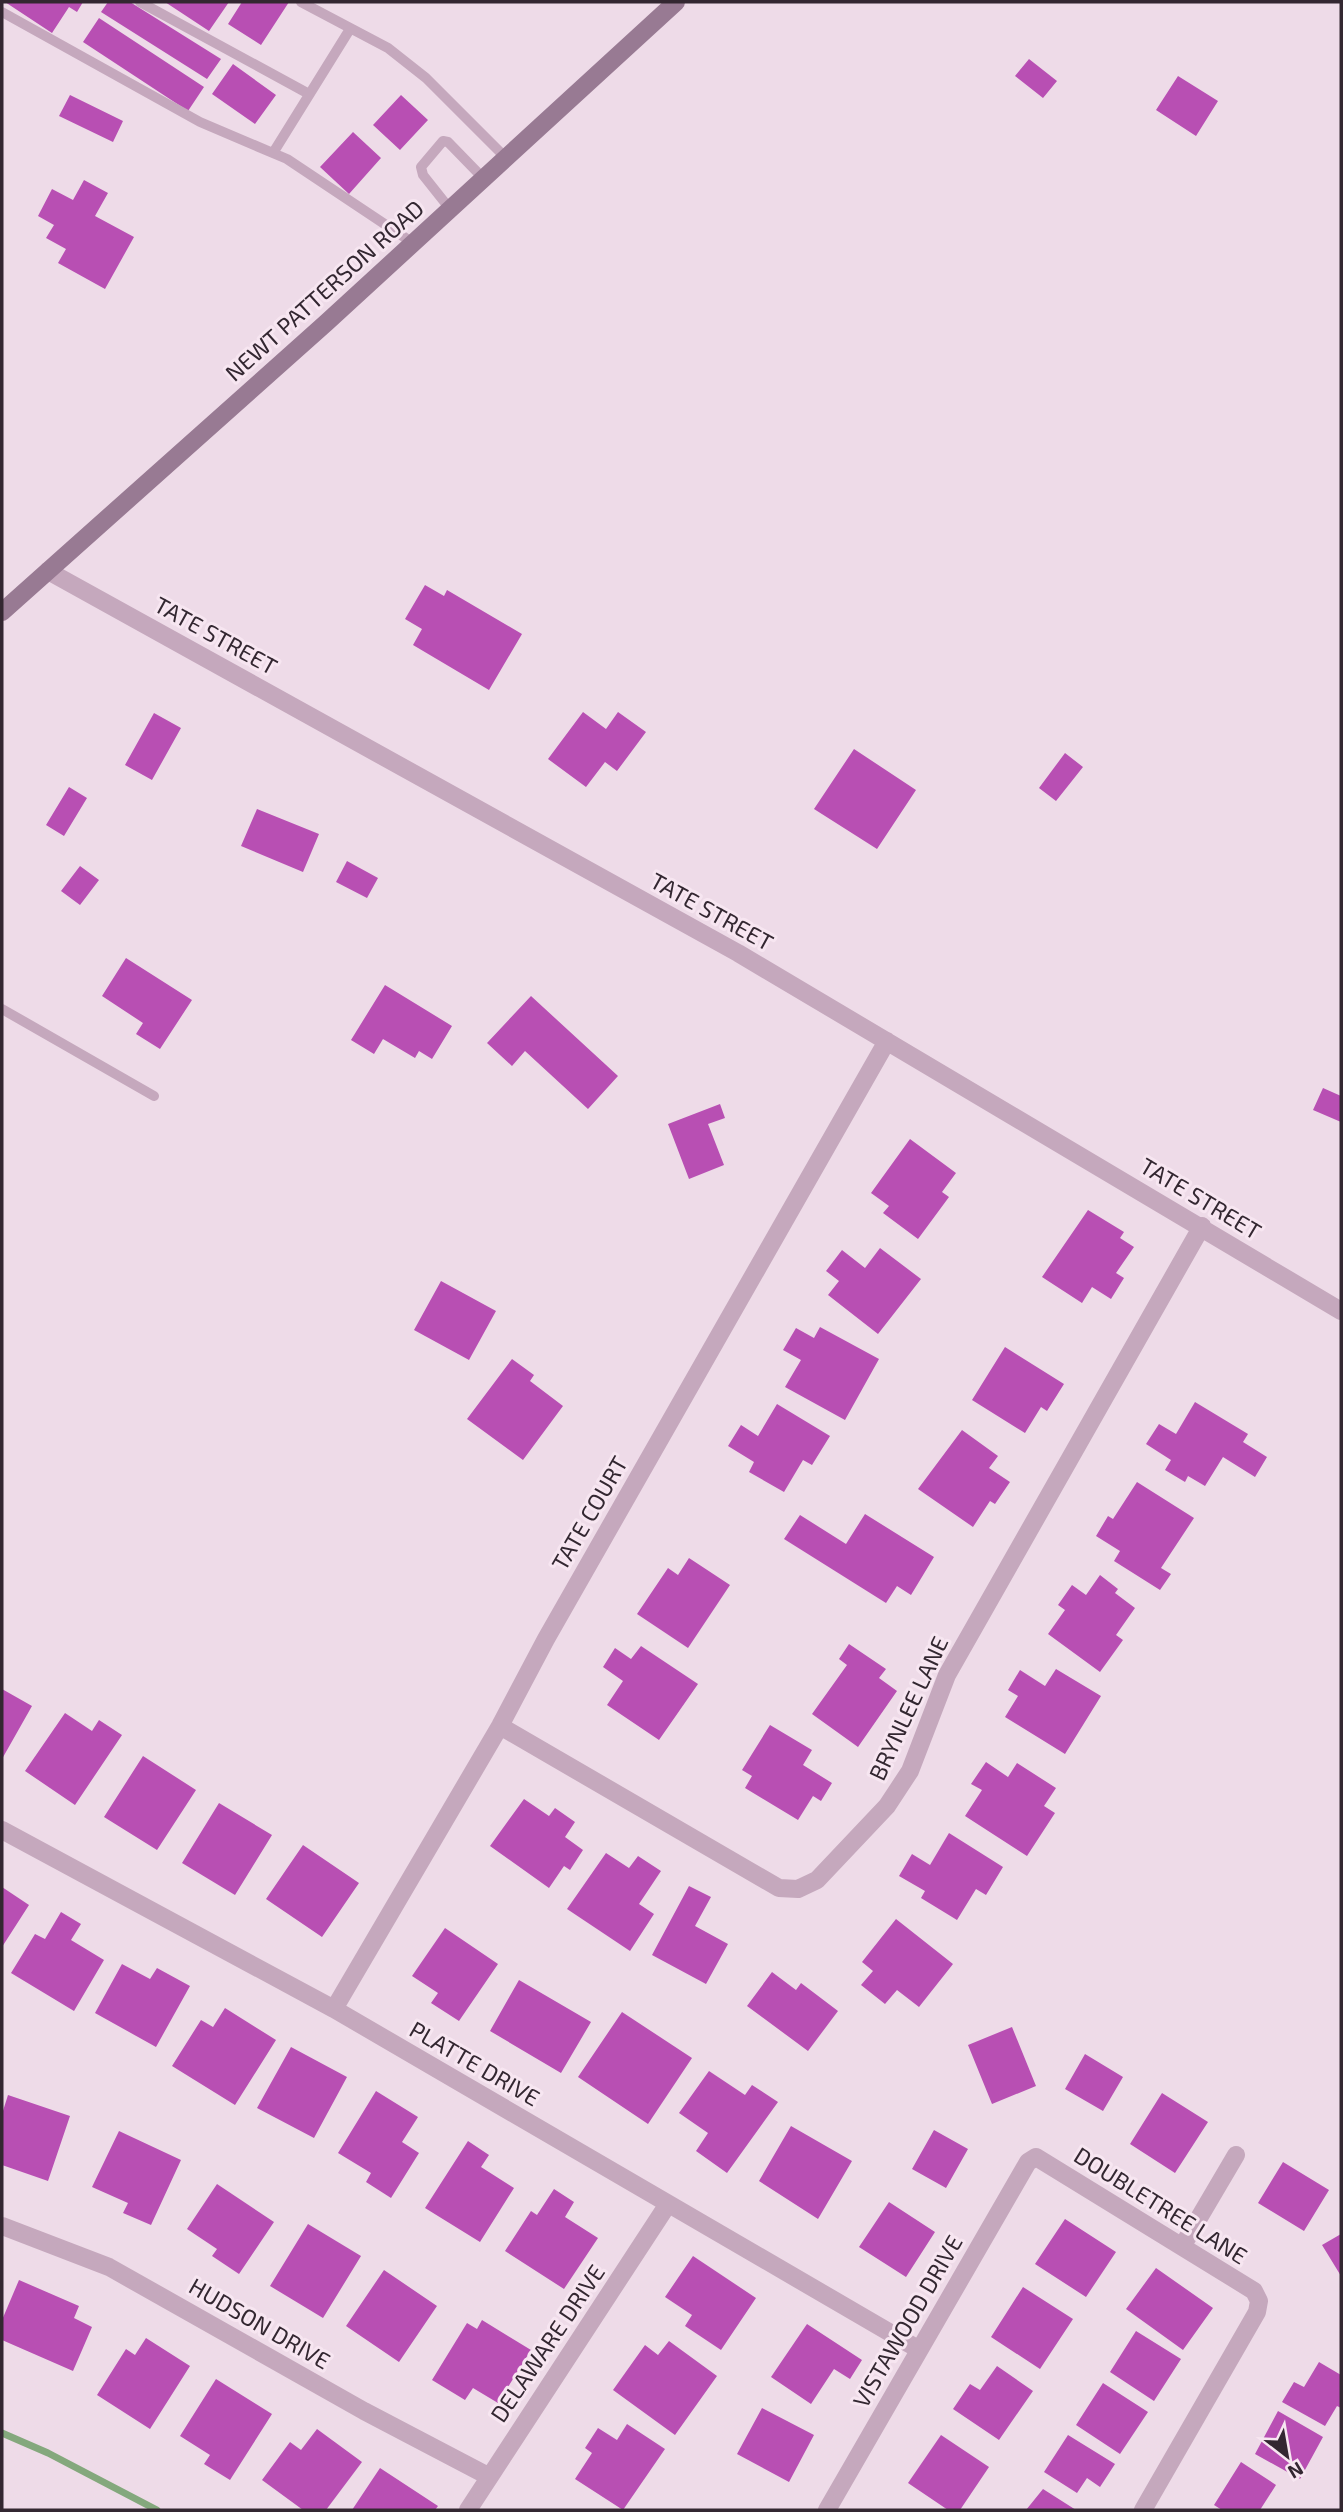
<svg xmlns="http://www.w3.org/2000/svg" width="1343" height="2512" viewBox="0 0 1343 2512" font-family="'Exo 2',sans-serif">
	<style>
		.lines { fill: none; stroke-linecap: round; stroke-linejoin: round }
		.stream { stroke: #84a87d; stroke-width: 7 }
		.building { fill: #b84fb3 }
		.lane { stroke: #c5a8bd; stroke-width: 10 }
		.street { stroke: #c5a8bd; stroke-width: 18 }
		.secondary { stroke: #987a93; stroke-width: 18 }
		.labels { text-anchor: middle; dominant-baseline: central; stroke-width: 6; stroke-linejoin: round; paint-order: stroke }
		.street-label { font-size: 23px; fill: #332731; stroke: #f7e6f1 }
	</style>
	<rect width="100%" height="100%" fill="#eedbe8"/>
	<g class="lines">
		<path class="stream" d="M2,2433l46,20 109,57"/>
	</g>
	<path class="building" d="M5,2h78l-6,10 -8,-5 -17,26z
		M108,2h22l91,57 -14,20 -106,-67z
		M165,2h64l-20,29z
		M242,2h47l-28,43 -33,-21z
		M99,18l105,69 -16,24 -105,-69z
		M1029,59l28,22 -14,17 -28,-22z
		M233,64l43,31 -21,29 -43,-30z
		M1178,76l40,25 -22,35 -40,-26z
		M70,95l53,26 -10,21 -54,-26z
		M401,95l27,25 -28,30 -27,-25z
		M353,132l28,26 -32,36 -29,-27z
		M84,180l24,13 -13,23 39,21 -29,52 -47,-26 8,-14 -20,-11 8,-13 -16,-9 14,-27 21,11z
		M425,585l19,11 3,-6 75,44 -33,56 -76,-45 9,-16 -17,-10z
		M583,712l23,17 12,-17 28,20 -29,39 -12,-9 -19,25 -38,-28z
		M154,713l27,15 -29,52 -27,-15z
		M854,749l62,41 -39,59 -63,-40z
		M1065,753l18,14 -27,34 -17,-13z
		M69,787l18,11 -23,38 -18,-11z
		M257,809l62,25 -16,38 -62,-26z
		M347,861l31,17 -11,20 -31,-16z
		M80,866l19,14 -19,25 -19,-14z
		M126,958l66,42 -32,49 -24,-15 7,-11 -41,-27z
		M385,985l67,41 -20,33 -13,-8 -4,7 -32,-19 -9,15 -23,-14z
		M531,996l87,80 -30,33 -63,-58 -13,15 -25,-23z
		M1323,1088l18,8v26l-28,-12z
		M720,1104l5,14 -17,6 16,41 -35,14 -21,-55z
		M910,1139l46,34 -14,19 7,5 -31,42 -35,-26 6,-7 -18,-13z
		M1088,1210l36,22 -4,6 14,9 -18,26 8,5 -13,21 -19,-12 -10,16 -40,-26z
		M880,1248l41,31 -43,55 -50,-39 11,-14 -13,-10 16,-21 23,18z
		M441,1281l55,30 -27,49 -55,-30z
		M820,1327l59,32 -34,61 -60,-33 16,-27 -18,-10 13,-22 18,10z
		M1005,1347l59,37 -17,27 -6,-4 -16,26 -53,-33z
		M512,1359l22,16 -4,6 33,25 -40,54 -56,-41z
		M1195,1402l53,32 -5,8 24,15 -12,20 -32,-20 -18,29 -17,-10 -3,6 -20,-12 6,-10 -25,-16 13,-20 17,10z
		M777,1404l53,32 -18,29 -9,-5 -19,32 -35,-20 5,-10 -26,-16 13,-21 17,11z
		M962,1430l36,26 -9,12 21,14 -15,22 -5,-3 -17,26 -55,-38z
		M1137,1482l57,36 -33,50 10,6 -11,16 -46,-29 6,-10 -24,-15 12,-20 5,3z
		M865,1514l69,43 -23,38 -14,-9 -11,17 -102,-64 16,-24 46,29z
		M689,1558l41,27 -42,63 -51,-34 31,-46 10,7z
		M1100,1575l18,14 -3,4 20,15 -19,27 7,5 -23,32 -52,-38 17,-24 -7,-5 14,-20 14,10z
		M849,1644l37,25 -7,9 18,13 -39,56 -46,-33 35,-49 -8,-6z
		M641,1646l57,38 -39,56 -52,-35 16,-24 -20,-14 12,-19 16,11z
		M1056,1669l45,27 -36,58 -60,-37 13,-21 -10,-6 12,-20 25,16z
		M2,1689l30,17 -30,53z
		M65,1713l27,18 7,-11 23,15 -47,70 -50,-34z
		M770,1725l42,25 -9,15 29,18 -11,18 -8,-5 -15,24 -53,-32 7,-12 -10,-6z
		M143,1756l53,34 -39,60 -53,-33z
		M986,1762l22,15 9,-14 39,25 -12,18 11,7 -28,43 -62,-40 17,-26 -11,-6z
		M524,1799l25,17 6,-8 20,14 -10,15 18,13 -13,20 -6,-4 -15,22 -59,-42z
		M219,1803l53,32 -37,60 -53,-32z
		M949,1833l54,34 -17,28 -10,-6 -19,31 -36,-22 4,-7 -26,-15 13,-22 18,11z
		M303,1845l56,38 -37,54 -56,-38z
		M606,1853l23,15 9,-12 23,15 -22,33 15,10 -24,37 -63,-42z
		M689,1886l22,11 -16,29 33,18 -22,40 -54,-29z
		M2,1887l27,18 -27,42z
		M61,1912l20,12 -10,16 33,20 -30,51 -63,-38 24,-39 10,5z
		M896,1919l57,45 -34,43 -22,-17 -12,14 -24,-19 12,-14 -11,-9z
		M445,1928l53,36 -39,57 -28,-18 7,-10 -26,-17z
		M122,1964l28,15 7,-11 33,18 -34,61 -61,-34z
		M772,1972l24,18 5,-7 37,28 -30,40 -61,-45z
		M519,1980l72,42 -30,51 -71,-42z
		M225,2008l51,32 -41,65 -63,-39 29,-46 12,7z
		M622,2012l70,46 -44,66 -70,-47z
		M1012,2027l24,59 -44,18 -24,-59z
		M291,2047l56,30 -33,61 -57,-30z
		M1085,2054l38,23 -20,34 -38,-22z
		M709,2071l36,24 7,-10 26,17 -51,71 -31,-22 12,-18 -29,-20z
		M376,2091l42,26 -16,25 17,11 -28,45 -25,-16 5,-9 -33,-20z
		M1162,2093l46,29 -33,51 -45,-29z
		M8,2095l62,21 -22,65 -46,-16v-51z
		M791,2126l61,35 -34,58 -59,-38z
		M934,2130l34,19 -22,39 -34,-19z
		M119,2131l62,29 -30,65 -28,-12 5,-10 -36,-16z
		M468,2141l21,14 -8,12 33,21 -34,54 -55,-34z
		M1283,2162l46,28 -25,41 -46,-28z
		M217,2184l57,38 -35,52 -27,-18 5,-7 -30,-20z
		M554,2189l20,13 -9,15 33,21 -34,51 -59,-38 26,-40 6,4z
		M889,2202l46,30 -29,45 -47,-30z
		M1065,2219l51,33 -30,45 -51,-33z
		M308,2224l53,32 -38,62 -53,-32z
		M1341,2234v42l-19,-31z
		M693,2256l63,42 -35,52 -36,-24 7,-11 -27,-18z
		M1156,2268l57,40 -30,42 -57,-41z
		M384,2270l53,36 -38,56 -53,-36z
		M19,2280l60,26 -5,12 18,9 -19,44 -71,-31v-20z
		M1023,2287l50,32 -33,50 -49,-32z
		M482,2320l49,30 -33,53 -25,-15 -8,12 -33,-20 35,-57 10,6z
		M807,2324l55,36 -12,19 -16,-10 -23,35 -40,-27z
		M1136,2331l45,28 -27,42 -44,-29z
		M146,2338l44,28 -40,63 -53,-34 29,-46 9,6z
		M669,2341l48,35 -42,59 -62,-45 32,-45 13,10z
		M1319,2362l22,13v33l-4,-2 -12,20 -43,-24 12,-20 10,5z
		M997,2366l36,25 -34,49 -46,-31 17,-25 10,6z
		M216,2379l56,35 -42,66 -26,-16 6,-9 -30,-19z
		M1103,2383l45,29 -28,42 -44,-29z
		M762,2408l52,27 -25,47 -52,-28z
		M1278,2411l45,26 -23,42 -45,-25z
		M627,2424l38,25 -42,61 -48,-31 17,-26 -7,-5 13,-20 19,12z
		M317,2429l45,33 -36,48h-23l-41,-30 28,-38 11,8z
		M941,2435l48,32 -29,43h-12l-40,-27z
		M1068,2435l47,29 -15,23 -13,-9 -10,15 -33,-21z
		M1241,2462l35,23 -16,25h-38l-8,-5z
		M380,2468l58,38 -3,4h-83z
		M1043,2489l33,21h-50z"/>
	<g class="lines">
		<path class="lane" d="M140,2l169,92
			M301,2l87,46 38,30 80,80
			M2,12l198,110 87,37 126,84
			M273,153l77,-124
			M450,209l-27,-34 -2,-8 22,-26 5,1 35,36
			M2,1009l152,87"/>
		<path class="street" d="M48,571l690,382 603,358
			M500,1726l279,162 19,1 19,-9 70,-74 23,-35 37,-96 255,-449
			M2,1830l332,179 584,340
			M334,2009l166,-283 46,-87 341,-598
			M2,2226l107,41 255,144 124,65
			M1183,2245l53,-90
			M468,2510l200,-306
			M827,2510l201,-348 8,-5 218,134 5,10 -2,11 -114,198"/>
		<path class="secondary" d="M2,612l324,-289 350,-321"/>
	</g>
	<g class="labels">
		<g class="street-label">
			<text transform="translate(324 290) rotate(-42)">NEWT PATTERSON ROAD</text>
			<text transform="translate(216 635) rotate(29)">TATE STREET</text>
			<text transform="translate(712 911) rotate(29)">TATE STREET</text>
			<text transform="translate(1201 1198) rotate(31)">TATE STREET</text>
			<text transform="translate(589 1513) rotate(-60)">TATE COURT</text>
			<text transform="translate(908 1708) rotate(-65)">BRYNLEE LANE</text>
			<text transform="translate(475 2063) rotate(30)">PLATTE DRIVE</text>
			<text transform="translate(1161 2205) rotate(32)">DOUBLETREE LANE</text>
			<text transform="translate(907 2321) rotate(-60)">VISTAWOOD DRIVE</text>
			<text transform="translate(260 2323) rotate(30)">HUDSON DRIVE</text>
			<text transform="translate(547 2343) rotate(-56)">DELAWARE DRIVE</text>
		</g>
	</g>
	<rect width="1343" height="2512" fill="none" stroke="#332731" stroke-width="7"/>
	<g transform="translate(1287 2456) rotate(149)" stroke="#f7e6f1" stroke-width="5" paint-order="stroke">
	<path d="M0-5L12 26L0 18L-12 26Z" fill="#332731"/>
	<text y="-10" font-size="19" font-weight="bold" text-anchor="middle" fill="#332731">N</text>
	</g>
</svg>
